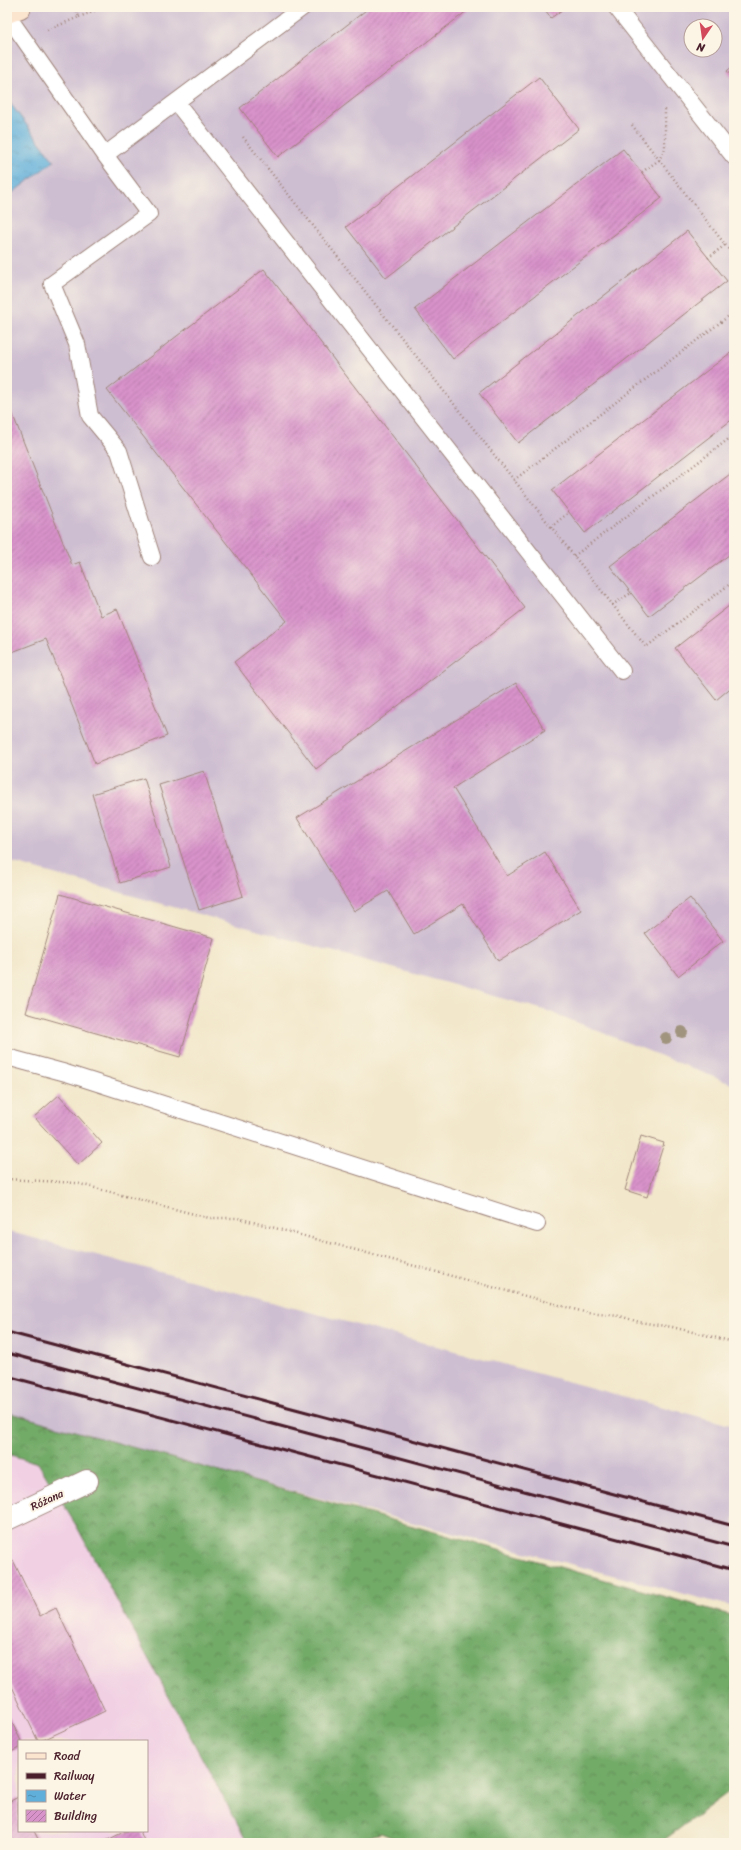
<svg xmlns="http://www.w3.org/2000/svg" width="741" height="1850" viewBox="0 0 741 1850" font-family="Sriracha,sans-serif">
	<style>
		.built { fill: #f1d0e4; fill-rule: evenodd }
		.industrial { fill: #cebed1; fill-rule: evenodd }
		.forest { fill: url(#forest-crowns); stroke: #5e6449 }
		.water { fill: url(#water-ripples); stroke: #546782 }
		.building { fill: url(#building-hatch) }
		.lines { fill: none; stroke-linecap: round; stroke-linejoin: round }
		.lane-casing { stroke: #9e837a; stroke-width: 18 }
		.street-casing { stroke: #9e837a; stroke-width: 24 }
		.secondary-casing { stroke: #9e837a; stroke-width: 24 }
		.path { stroke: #9e837a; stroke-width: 2.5; stroke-dasharray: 1 3; stroke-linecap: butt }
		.lane { stroke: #fff; stroke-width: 16 }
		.street { stroke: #fff; stroke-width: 22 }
		.secondary { stroke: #fce5cf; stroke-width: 22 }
		.rail { stroke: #4a1f2b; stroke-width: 3 }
		.tree { fill: #a1947f }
		.labels { text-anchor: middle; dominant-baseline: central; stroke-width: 4; stroke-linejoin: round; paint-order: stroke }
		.street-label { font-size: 11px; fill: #4a1f2b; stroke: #fcf5e5 }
	</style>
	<defs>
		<pattern id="forest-crowns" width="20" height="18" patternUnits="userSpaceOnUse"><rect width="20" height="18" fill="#72aa67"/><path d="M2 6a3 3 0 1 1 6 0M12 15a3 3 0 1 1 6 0" fill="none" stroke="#608a55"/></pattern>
		<pattern id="water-ripples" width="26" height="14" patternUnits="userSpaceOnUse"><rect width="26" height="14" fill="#5fafda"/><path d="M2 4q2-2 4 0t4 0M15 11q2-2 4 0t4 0" fill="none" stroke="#508eb1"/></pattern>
		<pattern id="building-hatch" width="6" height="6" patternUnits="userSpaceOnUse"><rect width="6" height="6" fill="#d893ca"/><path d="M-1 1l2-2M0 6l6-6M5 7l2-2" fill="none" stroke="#b177a4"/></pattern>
	</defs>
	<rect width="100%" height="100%" fill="#fcf5e5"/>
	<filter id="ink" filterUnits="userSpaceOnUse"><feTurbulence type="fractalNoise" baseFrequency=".025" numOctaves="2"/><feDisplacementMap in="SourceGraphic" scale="8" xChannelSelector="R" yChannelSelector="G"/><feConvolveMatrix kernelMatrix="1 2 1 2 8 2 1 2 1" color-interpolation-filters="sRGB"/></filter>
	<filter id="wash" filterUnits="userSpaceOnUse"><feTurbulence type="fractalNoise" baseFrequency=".012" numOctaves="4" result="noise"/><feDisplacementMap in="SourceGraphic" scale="16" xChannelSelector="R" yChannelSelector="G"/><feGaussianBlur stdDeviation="0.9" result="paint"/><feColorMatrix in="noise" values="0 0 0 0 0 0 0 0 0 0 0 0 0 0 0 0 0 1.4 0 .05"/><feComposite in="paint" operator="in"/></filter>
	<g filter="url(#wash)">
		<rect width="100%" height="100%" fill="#f2e7ca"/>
		<path class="built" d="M7,1454l31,8 39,65 171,316h-241zM19,1741h128v90h-128z"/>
		<path class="industrial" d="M7,7h727v1078l-186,-74 -541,-150zM691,26h24v24h-24z
			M7,1231l727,195v181l-727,-191z"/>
		<path class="forest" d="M7,1412l727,204v172l-74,55h-255l-24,-10 -34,10h-99l-171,-316 -39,-64 -31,-9z"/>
		<path class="water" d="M7,99l47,62 -47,36z"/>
		<g id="blocks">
			<path class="building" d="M370,7h102l-194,150 -38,-49z
				M543,7h23l-15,11z
				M734,65v15l-7,-9z
				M539,77l40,52 -193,149 -40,-51z
				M623,149l39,49 -209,161 -38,-50z
				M687,231l40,50 -209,162 -39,-50z
				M264,269l261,339 -209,161 -82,-107 53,-41 -180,-231z
				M734,350v68l-149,115 -33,-43z
				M7,400l65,165 8,-3 21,54 16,-7 50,127 -72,28 -49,-125 -39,15z
				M734,471v80l-85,65 -39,-50z
				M734,602v83l-18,15 -41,-52z
				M516,683l29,47 -92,58 54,88 38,-24 36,58 -83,51 -35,-57 -49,30 -26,-43 -34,20 -57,-93z
				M204,771l39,125 -44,14 -40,-125z
				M144,778l27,89 -51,16 -28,-89z
				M60,894l154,44 -34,119 -154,-44z
				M690,898l33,43 -45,35 -33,-43z
				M59,1095l43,48 -24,22 -44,-48z
				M641,1136l23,7 -17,54 -22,-7z
				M13,1560l27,56 16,-8 49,103 -64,30h-3l-31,-65v-113z
				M7,1712l14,29h-2v7l-12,6z
				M18,1797l1,34h15l6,12h-33v-40z
				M126,1831h14l5,12h-44z"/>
		</g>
	</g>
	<g filter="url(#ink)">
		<use href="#blocks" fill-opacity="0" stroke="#9e837a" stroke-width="1"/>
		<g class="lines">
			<g class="lane-casing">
				<path id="lane" d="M616,7l118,150
					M7,15l98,140 198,-148
					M176,102l446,569
					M105,155l44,59 -97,70 25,60 13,72 29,35 33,106
					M7,1057l59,16 471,151"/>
			</g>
			<g class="street-casing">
				<path id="street" d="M7,1519l80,-38"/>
			</g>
			<g class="secondary-casing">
				<path id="secondary" d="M7,12l13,-5"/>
			</g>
			<path class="path" d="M79,17l25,-10
				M47,30l32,-13 -4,-10
				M632,125l102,131
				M243,137l403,510 88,-66
				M642,172l17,-12 6,-11v-42
				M708,258l17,-13
				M514,480l220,-168
				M551,527l18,-15
				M574,556l160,-121
				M612,605l19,-12
				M7,1179l69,4 133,35h29l350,95 32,3 19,6 33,5 62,15"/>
			<use href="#lane" class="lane"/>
			<use href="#street" class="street"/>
			<use href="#secondary" class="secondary"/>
			<path class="rail" d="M7,1332l727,194
				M7,1353l727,194
				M7,1376l727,194"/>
		</g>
		<g class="tree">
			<circle cx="682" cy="1032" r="6"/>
			<circle cx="666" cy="1038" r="6"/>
		</g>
	</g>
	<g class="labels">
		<g class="street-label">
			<text transform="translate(47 1500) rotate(-25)">Różana</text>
		</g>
	</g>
	<rect width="741" height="1850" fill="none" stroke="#fcf5e5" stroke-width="24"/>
	<rect x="18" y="1740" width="130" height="92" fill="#fcf5e5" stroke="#b59f9b"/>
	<rect x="26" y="1753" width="20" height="6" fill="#fce5cf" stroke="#b59f9b"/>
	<text x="54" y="1760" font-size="12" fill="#4a1f2b">Road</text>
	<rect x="26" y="1773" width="20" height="6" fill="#4a1f2b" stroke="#b59f9b"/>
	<text x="54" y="1780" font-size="12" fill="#4a1f2b">Railway</text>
	<rect x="26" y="1790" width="20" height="12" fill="url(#water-ripples)" stroke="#b59f9b"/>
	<text x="54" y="1800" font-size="12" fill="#4a1f2b">Water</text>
	<rect x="26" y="1810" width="20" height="12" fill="url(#building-hatch)" stroke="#b59f9b"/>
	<text x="54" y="1820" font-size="12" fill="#4a1f2b">Building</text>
	<g transform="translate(703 38) rotate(193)"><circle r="19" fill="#fcf5e5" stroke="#b59f9b"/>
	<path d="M0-3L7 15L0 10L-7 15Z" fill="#d1495b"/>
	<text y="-6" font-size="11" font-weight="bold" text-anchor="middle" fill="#4a1f2b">N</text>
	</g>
</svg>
